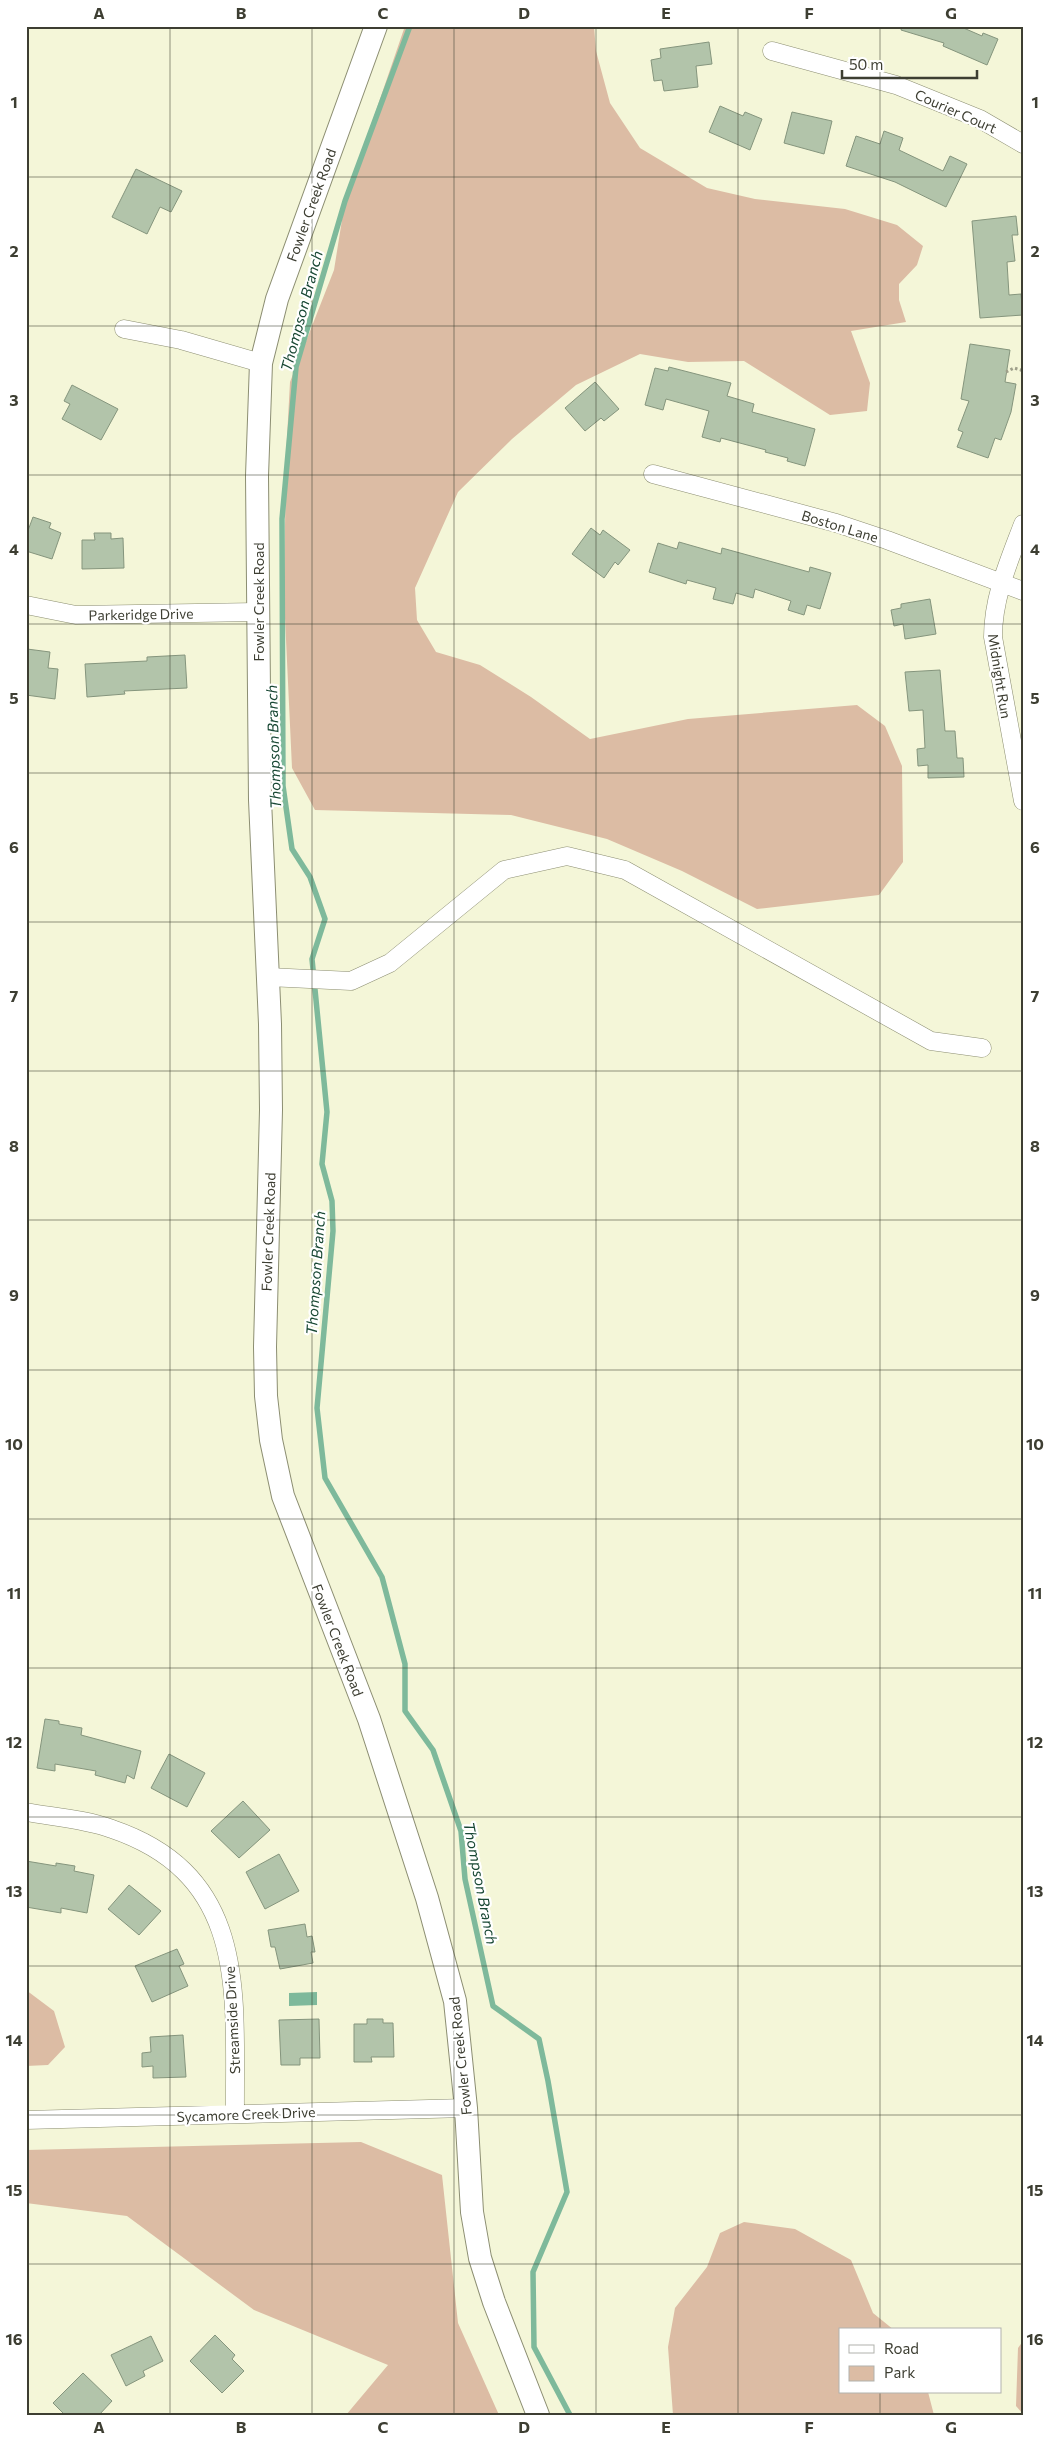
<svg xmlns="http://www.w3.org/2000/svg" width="1049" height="2441" viewBox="0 0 1049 2441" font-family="Commissioner,sans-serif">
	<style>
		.green { fill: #dcbca4 }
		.water { fill: #7eb99b }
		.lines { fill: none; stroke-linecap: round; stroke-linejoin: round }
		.stream { stroke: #7eb99b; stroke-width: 5.5 }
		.building { fill: #b2c4aa; stroke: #85957d }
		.minor-casing { stroke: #8c8e72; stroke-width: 19 }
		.major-casing { stroke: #8c8e72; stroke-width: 24 }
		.path { stroke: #9e9f8a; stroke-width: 3; stroke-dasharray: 2.5 2.5; stroke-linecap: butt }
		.minor { stroke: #fff; stroke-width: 18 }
		.major { stroke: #fff; stroke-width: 22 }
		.grid { fill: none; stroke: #3d3e32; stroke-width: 1; stroke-opacity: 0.55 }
		.labels { text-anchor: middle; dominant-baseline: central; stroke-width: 4.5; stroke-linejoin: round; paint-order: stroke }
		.street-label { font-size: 14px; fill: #3d3e32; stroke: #fff }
		.water-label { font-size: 15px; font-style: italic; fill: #194834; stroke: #fff }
		.neatline { fill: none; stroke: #3d3e32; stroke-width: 2 }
		.grid-label { font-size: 16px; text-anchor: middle; font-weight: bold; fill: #3d3e32 }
	</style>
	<rect width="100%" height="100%" fill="#f4f6d8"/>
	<path class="green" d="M405,26h189l2,25 14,52 30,45 67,40 48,11 90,10 52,16 26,21 -6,19 -18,19v16l7,22 -55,9 19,52 -3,28 -37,4 -86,-54 -56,1 -48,-8 -64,31 -64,54 -54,53 -43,96 2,32 19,32 44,13 51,32 59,42 98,-20 169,-14 28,21 17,40 1,96 -24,33 -122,14 -75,-38 -75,-32 -96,-24 -196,-5 -23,-42 -8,-171 2,-141 4,-74 44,-112 11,-69z
		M26,1990l28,21 11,36 -17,18 -22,1z
		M361,2142l81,33 16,148 41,92h-153l42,-50 -134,-55 -127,-94 -101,-13v-53z
		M744,2222l51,7 56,31 22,53 21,17h-54v62h88l6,23h-261l-5,-68 7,-39 32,-41 13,-34z
		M1023,2341v73l-7,-8 2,-58z"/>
	<path class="water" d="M317,1992v13l-28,1v-13z"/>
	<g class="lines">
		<path class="stream" d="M410,26l-65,175 -49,166 -14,152 1,267 9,63 18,28 15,42 -13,40 15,153 -5,52 10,37 1,30 -16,177 8,70 57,99 23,87v47l28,39 28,81 4,48 28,127 46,33 9,42 19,111 -34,80 1,75 36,68"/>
	</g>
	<path class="building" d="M902,26h57l23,10 1,-3 15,6 -11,26 -44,-19 1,-3 -43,-13z
		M709,42l3,22 -16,2 2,21 -34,4 -2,-11 -8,1 -3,-21 10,-2 -1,-9z
		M720,106l23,10 2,-4 17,7 -12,31 -41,-18z
		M792,112l40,9 -8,33 -40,-11z
		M884,131l19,7 -4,12 44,21 7,-15 17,8 -21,43 -51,-25 -49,-16 10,-30 24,8z
		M136,169l46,22 -11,21 -11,-5 -13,27 -35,-17z
		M1016,216l2,19h-6l3,26 -8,1 2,33 12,-1 2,21 -43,3 -8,-97z
		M970,344l40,6 -5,32 11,2 -5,28 -10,28 -6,-2 -7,20 -31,-11 6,-15 -5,-2 11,-29 -8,-2z
		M669,367l62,16 -4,13 27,8 -2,8 63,17 -10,37 -18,-5 1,-3 -23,-6 1,-2 -45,-12 -1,4 -18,-5 7,-26 -43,-12 -3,11 -18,-5 10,-37 13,3z
		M595,382l24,27 -15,12 -3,-3 -16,13 -20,-23z
		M72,385l46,24 -17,31 -39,-21 8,-15 -6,-3z
		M33,517l18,6 -2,5 12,5 -9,26 -26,-8v-15z
		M591,528l9,7 3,-5 27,20 -12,15 -3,-3 -11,16 -32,-24z
		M94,533h17v6l12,-1 1,30 -42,1v-29h13z
		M679,542l42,12 1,-6 87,24 1,-5 21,6 -11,36 -13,-4 -3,10 -16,-5 3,-9 -36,-12 -2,9 -17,-5 -3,11 -20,-5 3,-11 -29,-8 -1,4 -37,-12 9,-29 19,6z
		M930,599l6,35 -31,5 -2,-15 -9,2 -3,-16 10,-2v-4z
		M27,649l23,3 -2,16 10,1 -3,30 -29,-4z
		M185,655l2,33 -63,3 1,3 -38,3 -2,-33 62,-3v-4z
		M940,670l5,61h10l2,27h6l1,19 -36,1v-13l-10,1 -1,-17 8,-1 -2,-38 -14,1 -4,-39z
		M45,1719l14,2v3l23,4 -1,7 60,16 -7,28 -7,-4 -2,8 -30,-8 1,-4 -41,-7v7l-18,-3z
		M169,1754l36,19 -18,34 -36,-19z
		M243,1801l27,29 -31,28 -28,-27z
		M279,1854l20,37 -34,18 -19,-37z
		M26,1861l30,5v-3l19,3 -1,5 20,4 -7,38 -26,-5v5l-35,-6z
		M129,1885l32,26 -22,24 -31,-26z
		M305,1924l2,13 5,-1 3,16h-4l2,11 -33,6 -5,-22h-4l-3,-17z
		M177,1949l7,15 -5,2 9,20 -36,16 -17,-36z
		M319,2019l1,39h-20v7h-19l-2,-45z
		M367,2019h16v4h10l1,34h-23l1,5h-18v-38h13z
		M183,2035l3,42 -33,1v-12l-11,1v-14l9,-1 -1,-15z
		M215,2335l20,20 -3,4 12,12 -22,22 -32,-32z
		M151,2336l12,25 -20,10 2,5 -19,10 -15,-31z
		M83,2373l29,28 -13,14h-34l-12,-12z"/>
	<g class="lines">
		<g class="minor-casing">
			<path id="minor" d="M772,51l124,34 84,34 43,25
				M124,329l57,11 80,23
				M653,474l183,49 51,17 136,51
				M1023,524c-14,37 -30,73 -30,113l30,164
				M26,605l50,10 182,-3
				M268,977l83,4 39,-18 114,-93 63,-14 58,14 306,171 51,7
				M26,1812c28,5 59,7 86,17 138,47 122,166 123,285
				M26,2120l440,-12"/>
		</g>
		<g class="major-casing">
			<path id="major" d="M376,26l-99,273 -16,64 -4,113 3,324 10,224 1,86 -6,237 1,49 5,44 12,56 86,223 58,179 28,103 11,107 6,104 8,46 14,44 44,113"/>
		</g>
		<path class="path" d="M1006,372l8,-4 7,2 2,5"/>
		<use href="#minor" class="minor"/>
		<use href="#major" class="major"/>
	</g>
	<path class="grid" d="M170,26v2389M312,26v2389M454,26v2389M596,26v2389M738,26v2389M880,26v2304M26,177h997M26,326h997M26,475h997M26,624h997M26,773h997M26,922h997M26,1071h997M26,1220h997M26,1370h997M26,1519h997M26,1668h997M26,1817h997M26,1966h997M26,2115h997M26,2264h997M880,2392v23"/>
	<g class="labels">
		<g class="street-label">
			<text transform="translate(956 111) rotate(24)">Courier Court</text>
			<text transform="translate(311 205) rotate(-70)">Fowler Creek Road</text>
			<text transform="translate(840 526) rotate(17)">Boston Lane</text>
			<text transform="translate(258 602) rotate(-90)">Fowler Creek Road</text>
			<text transform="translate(141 614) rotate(-1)">Parkeridge Drive</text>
			<text transform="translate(1000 676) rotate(81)">Midnight Run</text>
			<text transform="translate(268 1232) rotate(-88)">Fowler Creek Road</text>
			<text transform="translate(338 1640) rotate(69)">Fowler Creek Road</text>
			<text transform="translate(232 2020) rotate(-93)">Streamside Drive</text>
			<text transform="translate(460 2056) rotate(-96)">Fowler Creek Road</text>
			<text transform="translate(246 2114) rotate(-2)">Sycamore Creek Drive</text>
		</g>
		<g class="water-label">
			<text transform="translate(301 311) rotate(-75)">Thompson Branch</text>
			<text transform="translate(273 747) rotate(-92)">Thompson Branch</text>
			<text transform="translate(315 1273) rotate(-86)">Thompson Branch</text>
			<text transform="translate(481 1883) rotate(79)">Thompson Branch</text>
		</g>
	</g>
	<rect width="1049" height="2441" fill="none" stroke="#ffffff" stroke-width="55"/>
	<rect x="839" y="2328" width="162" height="65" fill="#ffffff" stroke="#b1b2ad"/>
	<rect x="849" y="2345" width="25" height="8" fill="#ffffff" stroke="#b1b2ad"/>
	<text x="884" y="2354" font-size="15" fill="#3d3e32">Road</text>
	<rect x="849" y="2366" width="25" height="15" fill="#dcbca4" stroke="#b1b2ad"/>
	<text x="884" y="2378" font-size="15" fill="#3d3e32">Park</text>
	<path d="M842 70v8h135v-8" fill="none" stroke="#3d3e32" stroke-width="2.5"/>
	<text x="849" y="70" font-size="15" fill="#3d3e32" stroke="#ffffff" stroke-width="4" paint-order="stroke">50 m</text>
	<rect x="28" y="28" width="994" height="2386" class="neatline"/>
	<g class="grid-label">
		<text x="99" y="19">A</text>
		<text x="241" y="19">B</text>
		<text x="383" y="19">C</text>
		<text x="524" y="19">D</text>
		<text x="666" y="19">E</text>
		<text x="809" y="19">F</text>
		<text x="951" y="19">G</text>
		<text x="14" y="108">1</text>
		<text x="1035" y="108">1</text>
		<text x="14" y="257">2</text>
		<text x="1035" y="257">2</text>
		<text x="14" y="406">3</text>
		<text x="1035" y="406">3</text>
		<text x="14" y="555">4</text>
		<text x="1035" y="555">4</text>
		<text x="14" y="704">5</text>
		<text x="1035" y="704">5</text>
		<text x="14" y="853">6</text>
		<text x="1035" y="853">6</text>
		<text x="14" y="1002">7</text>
		<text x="1035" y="1002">7</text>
		<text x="14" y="1152">8</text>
		<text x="1035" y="1152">8</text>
		<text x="14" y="1301">9</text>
		<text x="1035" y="1301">9</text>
		<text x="14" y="1450">10</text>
		<text x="1035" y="1450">10</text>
		<text x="14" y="1599">11</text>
		<text x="1035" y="1599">11</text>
		<text x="14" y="1748">12</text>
		<text x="1035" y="1748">12</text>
		<text x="14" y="1897">13</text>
		<text x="1035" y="1897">13</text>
		<text x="14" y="2046">14</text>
		<text x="1035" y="2046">14</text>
		<text x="14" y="2196">15</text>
		<text x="1035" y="2196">15</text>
		<text x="14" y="2345">16</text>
		<text x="1035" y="2345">16</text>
		<text x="99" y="2433">A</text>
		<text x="241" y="2433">B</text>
		<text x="383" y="2433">C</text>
		<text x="524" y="2433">D</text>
		<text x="666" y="2433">E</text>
		<text x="809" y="2433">F</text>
		<text x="951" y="2433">G</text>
	</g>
</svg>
